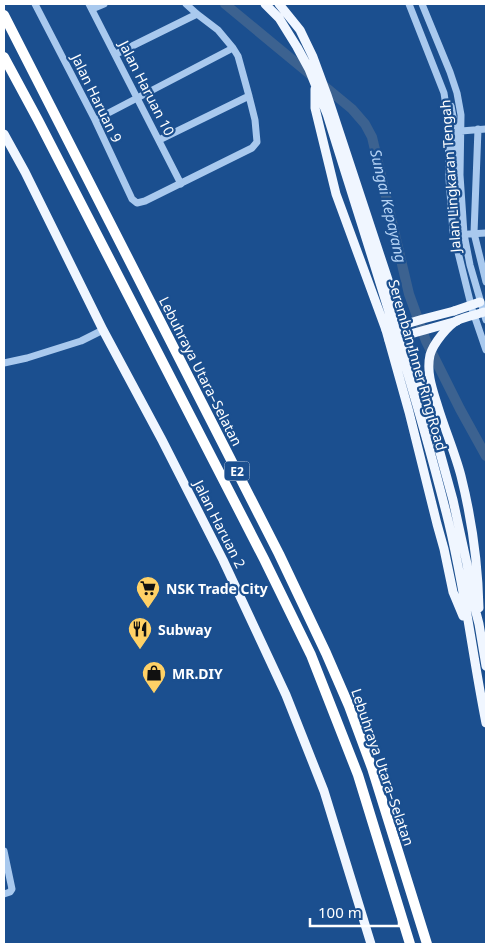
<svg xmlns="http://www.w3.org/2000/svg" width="490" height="948" viewBox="0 0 490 948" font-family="'Noto Sans',sans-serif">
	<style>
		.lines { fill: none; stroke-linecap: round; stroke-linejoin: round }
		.river { stroke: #3c6290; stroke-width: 10 }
		.minor { stroke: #a9c9ee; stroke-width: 7 }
		.major { stroke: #f0f6ff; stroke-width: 9 }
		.highway { stroke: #fff; stroke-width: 10 }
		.major-bridge { stroke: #f0f6ff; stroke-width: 9 }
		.labels { text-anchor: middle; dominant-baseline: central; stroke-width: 4.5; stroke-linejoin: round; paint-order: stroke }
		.shield { fill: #1b4f8f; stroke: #bbcadd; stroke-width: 1 }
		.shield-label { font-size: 12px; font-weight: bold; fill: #fff }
		.street-label { font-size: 14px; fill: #fff; stroke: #1b4f8f }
		.poi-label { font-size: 14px; font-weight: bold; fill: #fff; stroke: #1b4f8f; text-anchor: start }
		.water-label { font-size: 15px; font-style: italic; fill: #b5d3f5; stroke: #1b4f8f }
	</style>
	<rect width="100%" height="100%" fill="#1b4f8f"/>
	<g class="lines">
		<path class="river" d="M225,4l127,105 13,15 7,13 37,157 17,47 34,68 26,47"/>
		<path class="minor" d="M35,4l60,116 37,79 5,4 8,-2 107,-53 5,-6 -2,-22 -6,-24 -11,-40 -5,-8 -15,-18 -21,-16 -11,-10
			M89,4l92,180
			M409,4l35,89 4,26 1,60 4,53 19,77 14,41
			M422,4l28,68 7,21 4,22 -1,60 4,59 6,31 16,55
			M92,9l12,-5
			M116,54l81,-40
			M451,106c2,9 2,19 10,25
			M95,120l138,-72
			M478,129l-4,104 12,49
			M461,131l25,-2
			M159,140l90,-44
			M453,168l2,-32 2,-4 4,-1
			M469,234l17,-1
			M4,363l23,-5 54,-17 22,-11
			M4,851l8,38 -2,3 -6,2"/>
		<path class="major" d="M265,4l14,14 18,29 12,22 18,45c41,132 85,264 119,398 18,69 26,141 40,211
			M279,4l21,26 13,27 14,38 67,203 42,140 17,62 14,64 5,33 7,27 7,42
			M315,89v19l21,86 50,136 23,82 28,112 7,25 9,43 10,24
			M4,134l21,38 78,158 59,110 61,120 63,135 38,96 47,153
			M454,311l26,-9
			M479,608c-1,-45 -7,-88 -18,-132 -6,-23 -16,-46 -23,-69 -5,-16 -12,-34 -8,-52 3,-11 18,-30 28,-35 8,-3 17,-5 26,-8"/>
		<path class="highway" d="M4,15l275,539 47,99 23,53 23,62 55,176
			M4,57l34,63 226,439 47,96 47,120 52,169"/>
		<path class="major-bridge" d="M386,330l37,-11 31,-8
			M389,340l68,-19"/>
	</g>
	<defs>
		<g id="supermarket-pin" transform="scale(1.25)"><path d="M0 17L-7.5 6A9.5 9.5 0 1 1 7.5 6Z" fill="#ffd166" stroke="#1b4f8f"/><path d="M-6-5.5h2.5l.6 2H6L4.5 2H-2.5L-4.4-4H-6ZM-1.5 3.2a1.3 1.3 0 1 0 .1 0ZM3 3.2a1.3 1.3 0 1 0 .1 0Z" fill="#111"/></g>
		<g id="restaurant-pin" transform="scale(1.25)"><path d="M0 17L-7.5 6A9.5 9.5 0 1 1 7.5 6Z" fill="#ffd166" stroke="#1b4f8f"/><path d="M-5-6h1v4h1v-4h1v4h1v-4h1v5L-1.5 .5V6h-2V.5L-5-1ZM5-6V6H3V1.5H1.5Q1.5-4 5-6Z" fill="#111"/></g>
		<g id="shop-pin" transform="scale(1.25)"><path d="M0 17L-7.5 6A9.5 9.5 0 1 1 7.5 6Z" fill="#ffd166" stroke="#1b4f8f"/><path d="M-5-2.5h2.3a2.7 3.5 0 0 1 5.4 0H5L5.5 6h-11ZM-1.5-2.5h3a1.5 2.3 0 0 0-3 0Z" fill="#111"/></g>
	</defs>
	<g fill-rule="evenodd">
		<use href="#supermarket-pin" x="148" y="588"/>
		<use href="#restaurant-pin" x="140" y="629"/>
		<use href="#shop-pin" x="154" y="673"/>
	</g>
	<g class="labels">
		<rect class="shield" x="224.5" y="461.5" width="25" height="19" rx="4"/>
		<g class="shield-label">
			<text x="237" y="471">E2</text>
		</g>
		<g class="street-label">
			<text transform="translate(147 88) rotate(63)">Jalan Haruan 10</text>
			<text transform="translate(97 98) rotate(64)">Jalan Haruan 9</text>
			<text transform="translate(450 176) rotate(-94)">Jalan Lingkaran Tengah</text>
			<text transform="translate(418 365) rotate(74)">Seremban Inner Ring Road</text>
			<text transform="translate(201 371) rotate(63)">Lebuhraya Utara–Selatan</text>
			<text transform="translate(220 524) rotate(63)">Jalan Haruan 2</text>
			<text transform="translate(383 767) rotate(71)">Lebuhraya Utara–Selatan</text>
		</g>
		<g class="poi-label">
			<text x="166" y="588">NSK Trade City</text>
			<text x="158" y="629">Subway</text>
			<text x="172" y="673">MR.DIY</text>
		</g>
		<g class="water-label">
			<text transform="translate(389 206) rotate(77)">Sungai Kepayang</text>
		</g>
	</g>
	<rect width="490" height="948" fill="none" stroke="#ffffff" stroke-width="10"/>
	<path d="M310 918v8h89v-8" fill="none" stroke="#ffffff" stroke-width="2.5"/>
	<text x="318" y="918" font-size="15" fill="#ffffff" stroke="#1b4f8f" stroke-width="4" paint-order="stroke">100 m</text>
</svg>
